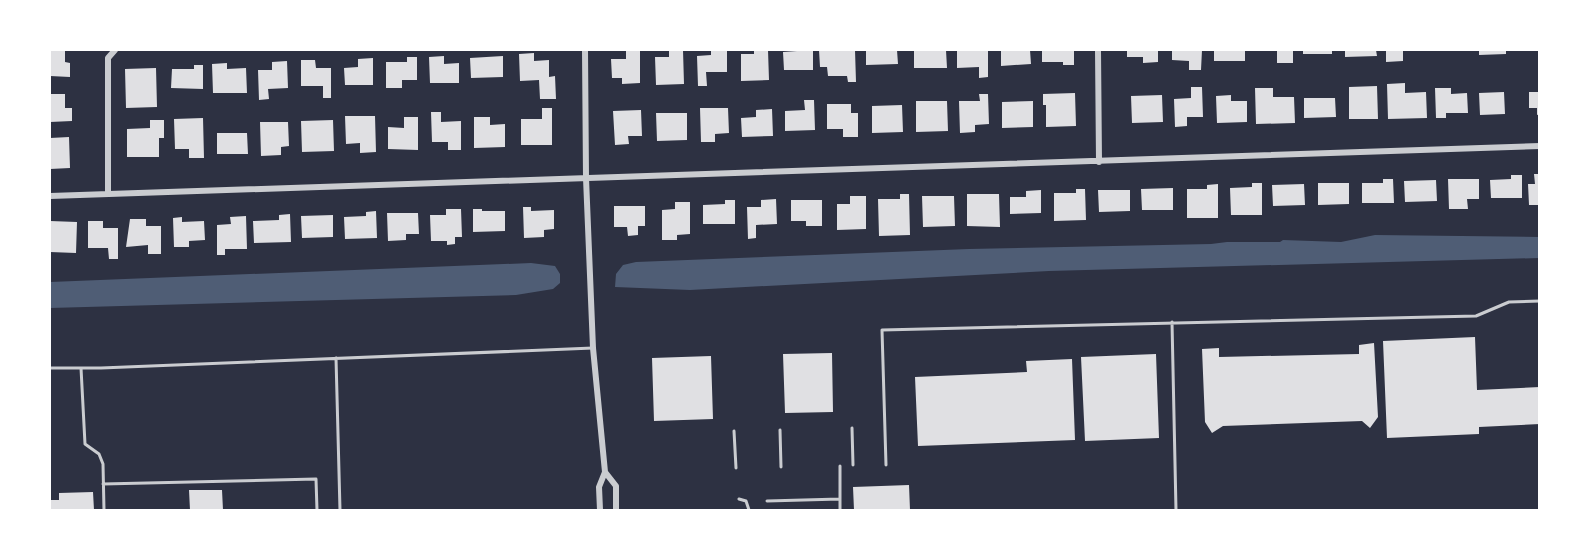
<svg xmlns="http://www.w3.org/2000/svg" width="1589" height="560" viewBox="0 0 1589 560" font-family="'PT Sans',sans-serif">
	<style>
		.water { fill: #4f5d75 }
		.building { fill: #e0e0e3 }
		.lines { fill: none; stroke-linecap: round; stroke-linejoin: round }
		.service { stroke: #caccd0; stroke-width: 3 }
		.minor { stroke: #caccd0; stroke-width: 6 }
	</style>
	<rect width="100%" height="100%" fill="#2d3142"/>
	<path class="water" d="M1375,235l164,2v21l-490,13 -359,19 -75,-3 1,-13 7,-9 13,-3 333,-13 242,-5 16,-2h53l3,-2 58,2z
		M531,263l24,3 5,8v9l-7,6 -37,6 -466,13v-26z"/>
	<path class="building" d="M50,50h15v12l5,1v14l-20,-1z
		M626,50h14v33l-18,1v-6h-10l-1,-19h15z
		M669,50h14l1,34 -28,1 -1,-28h14z
		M711,50h16v22h-21l1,14h-9l-1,-30 14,-1z
		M754,50h14l1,30 -28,1v-27h13z
		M797,50h16v20h-29l-1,-18 14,-1z
		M819,50h36l1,32h-8l-1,-6h-19l-1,-9h-7z
		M866,50h31l1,14 -32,1z
		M914,50h32l1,18h-33z
		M957,50h31v27l-9,1v-11l-22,1z
		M1001,50h29l1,14 -30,2z
		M1042,50h32v15h-11v-3h-21z
		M1127,50h31v12l-15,1v-6h-16z
		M1172,50h30l-1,20h-12v-9l-17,-1z
		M1214,50h31v11h-31z
		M1277,50h16v13h-16z
		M1303,50h29v4h-29z
		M1345,50h31l1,6 -32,1z
		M1386,50h17v11l-17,1z
		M1479,50h27v4l-27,1z
		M534,53v8l15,-1v17l6,-1 1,23h-16l-1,-19 -19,1 -1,-27z
		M444,56v8l15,-1v20h-29l-1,-26z
		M503,56v21l-32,1 -1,-20z
		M407,57h10v23h-15v8h-16v-26h21z
		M373,58v27h-28l-1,-17 14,-1v-8z
		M301,60h14l1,8h15v30h-8v-12h-22z
		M287,61l1,27 -20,1 1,10 -10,1 -1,-30h14v-8z
		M227,63v6l19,-1 1,25h-34l-1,-29z
		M194,65h9v24l-32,-1 1,-19h22z
		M156,68l1,39 -31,1 -1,-39z
		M1405,83v10l21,-1 1,26 -39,1 -1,-35z
		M1377,86l1,33h-29v-32z
		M1191,87h11l1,30h-16v9l-12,1 -1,-28 17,-1z
		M1255,88h18v9h21l1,26 -39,1z
		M1435,88h16v6l16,-1 1,20h-22v5h-10z
		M1504,92l1,22 -25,1 -1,-22z
		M1529,92h11v22l-3,1v-7h-8z
		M1075,93l1,33 -30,1v-22h-3v-11z
		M50,94h15v14h7v13l-22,1z
		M979,94h9l1,30 -14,1v7l-15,1 -1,-32h21z
		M1162,95l1,27 -31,1 -1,-27z
		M1231,95v6h16v21l-30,1 -1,-27z
		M1304,98h31l1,19 -32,1z
		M804,100h10l1,30 -30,1v-20l20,-1z
		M916,101h31l1,30 -32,1z
		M1033,101v26l-31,1v-26z
		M827,104h24v9h7v24h-15v-8h-16z
		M902,105l1,27 -31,1v-27z
		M542,108h10v37h-31v-26h21z
		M700,108h28l1,25 -14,1v8h-14z
		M772,109l1,27 -31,1 -1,-19 15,-1v-7z
		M641,110l1,26h-14l1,8 -14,1 -2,-34z
		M431,112h10v10l20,-1v29h-13v-8h-16z
		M656,113h31v27l-30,1z
		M345,116h30l1,36 -16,1v-10l-14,1z
		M404,117h14v33l-30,-1v-22l16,1z
		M474,117h16v8l15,-1v23l-31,1z
		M203,118l1,40h-15v-9h-14l-1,-30z
		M150,120h14v18h-5v19h-32v-28l23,-1z
		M333,120l1,31 -32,1 -1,-31z
		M260,122h28l1,24 -8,1v8l-20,1z
		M217,133h30l1,21h-31z
		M69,137l1,31 -20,1v-31z
		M1534,174h6v31h-11l-1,-21h7z
		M1511,175h11v23h-31l-1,-18 21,-1z
		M1383,179h10l1,24h-32v-20h21z
		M1448,179h31v20h-12l1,10h-19z
		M1436,180l1,21 -32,1 -1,-21z
		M1252,183h10v32h-31l-1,-27 22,-1z
		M1318,183h31v21l-31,1z
		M1218,184v34h-31v-29h20v-4z
		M1304,184l1,21 -32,1 -1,-21z
		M1173,188v22h-31l-1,-21z
		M1076,189h9l1,31 -32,1v-28h22z
		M1041,190v23l-31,1v-17h16v-6z
		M1098,190h32v21l-31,1z
		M900,194h9l1,41 -31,1 -1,-37h22z
		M967,194h32l1,33 -33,-1z
		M850,196h16v33l-29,1v-26h13z
		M922,196h32l1,30 -32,1z
		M776,199l1,25 -21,1v13l-8,1 -1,-32h14v-7z
		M725,200h10v24h-32v-19l22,-1z
		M791,200h31v26h-16v-5h-15z
		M675,202h15v32l-13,1v5h-15v-30l13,-1z
		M614,206h31v20h-7v9l-10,1 -1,-9h-13z
		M523,207h8v4l23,-1v19l-10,1v7l-20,1z
		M446,209h15l1,28h-7v7l-8,1v-4h-16l-1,-26h16z
		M473,209h9v2h23v20l-32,1z
		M376,211l1,27 -32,1 -1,-22 22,-1v-4z
		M387,213h31l1,21h-13v6l-18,1z
		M290,214l1,28 -37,1 -1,-22 26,-1v-5z
		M333,215v22l-31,1 -1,-22z
		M246,216l1,33h-22v6h-8v-30l14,-1 -1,-7z
		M182,217v5l22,-1 1,19 -16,1v6h-15l-1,-29z
		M130,219h16v7h15v28h-13v-9l-22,2z
		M50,221l27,1 -1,31 -26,-1z
		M88,221h15v7h15v31h-9l-1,-11h-20z
		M1475,337l2,53 63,-3v37l-61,3v7l-92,4 -4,-97z
		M1374,343l4,74 -8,11 -8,-7 -139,5 -11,7 -7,-11 -3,-73 17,-1v9l140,-3v-9z
		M832,353l1,59 -48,1 -2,-59z
		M1156,354l3,84 -74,3 -4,-84z
		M711,356l2,63 -59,2 -2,-63z
		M1072,359l3,81 -157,6 -3,-69 112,-5 -1,-11z
		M909,485l1,25h-56l-1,-23z
		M189,490h33l1,20h-33z
		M93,492l1,18h-44v-10h9v-7z"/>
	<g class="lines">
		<path class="service" d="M1172,322l4,188
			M336,358l4,152
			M50,368h51l492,-20
			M81,368l4,76 14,10 4,10 1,46
			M852,428l1,37
			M780,430l1,37
			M734,431l2,37
			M886,465l-4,-135 594,-14 33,-14 31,-1
			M840,466v44
			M103,484l213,-5 1,31
			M739,499l7,2 3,9
			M767,501l73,-2"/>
		<path class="minor" d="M585,50l1,128 7,170 12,124 -6,15 1,23
			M1098,50l1,112
			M108,194v-136l7,-8
			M50,196l1490,-50
			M605,472l11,14v24"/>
	</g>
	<rect width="1589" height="560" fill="none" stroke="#ffffff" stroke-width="102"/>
</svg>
